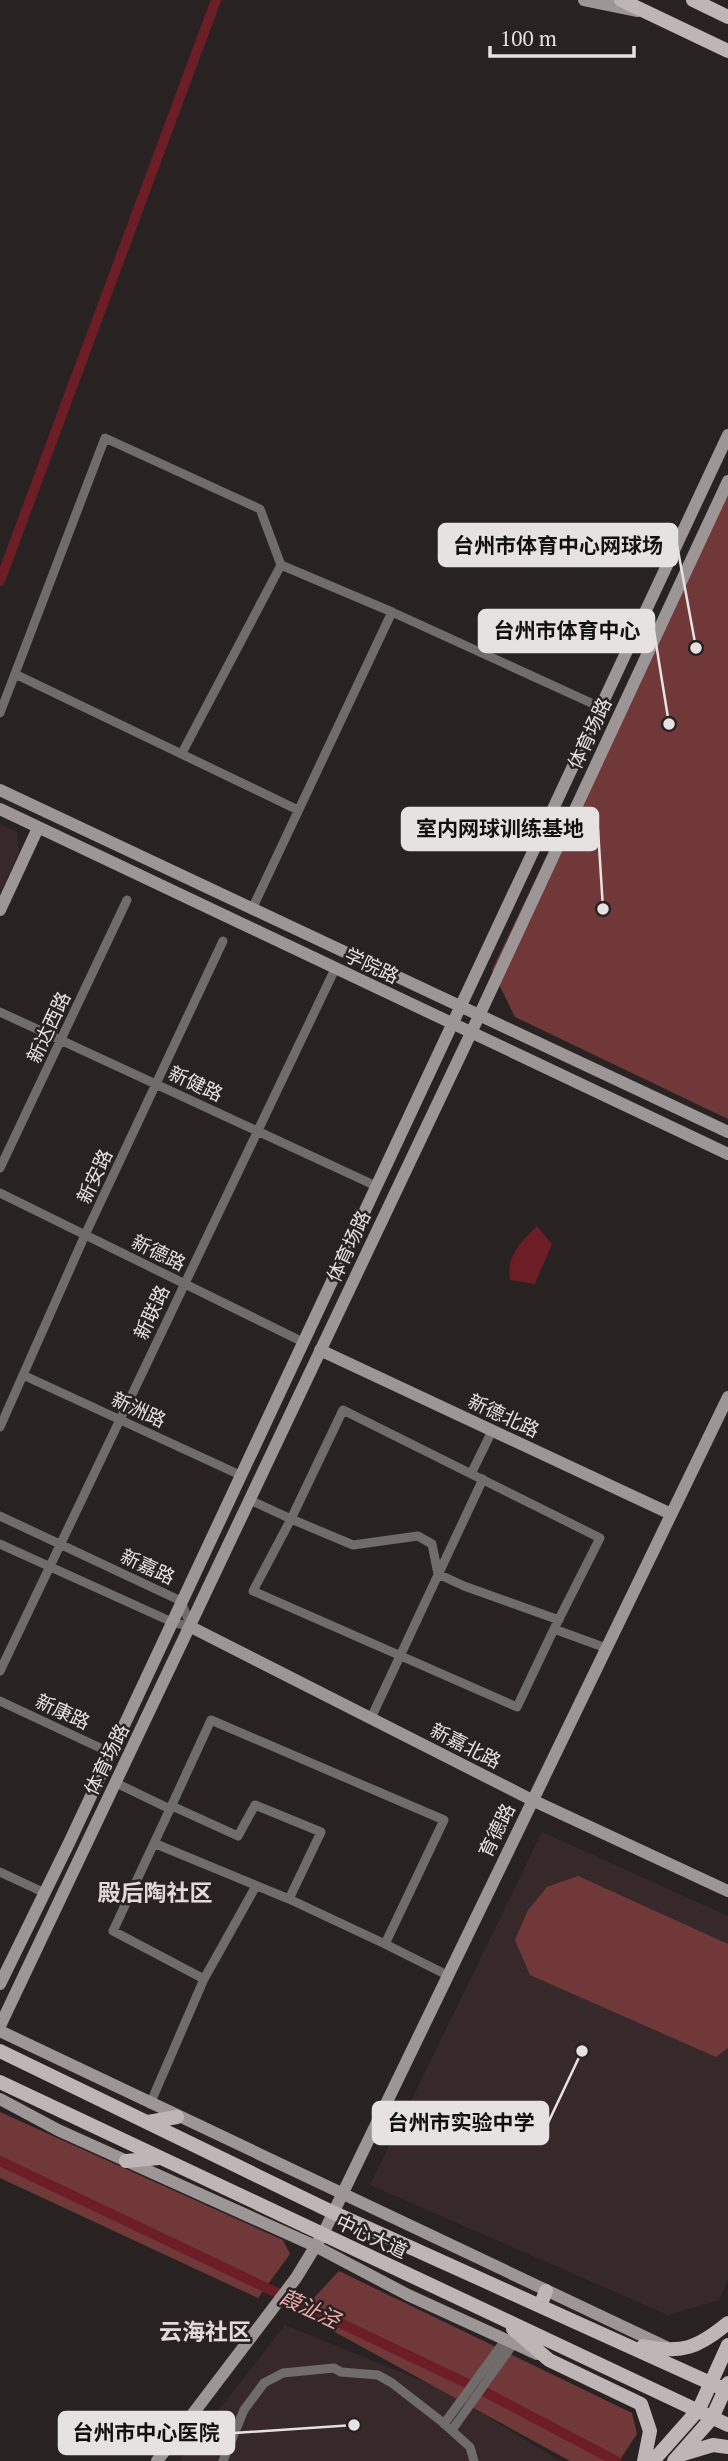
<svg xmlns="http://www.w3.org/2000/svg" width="728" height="2461" viewBox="0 0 728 2461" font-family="'PT Serif','Noto Sans SC',serif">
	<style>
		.built { fill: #372929 }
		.green { fill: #71383a }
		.water { fill: #6c1d26 }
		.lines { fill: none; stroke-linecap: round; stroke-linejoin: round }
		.canal { stroke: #6c1d26; stroke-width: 10 }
		.street { stroke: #706c6c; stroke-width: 9 }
		.secondary { stroke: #9c9696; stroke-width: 12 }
		.primary { stroke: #beb6b6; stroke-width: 14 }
		.labels { text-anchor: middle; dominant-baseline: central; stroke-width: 5; stroke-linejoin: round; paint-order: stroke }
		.street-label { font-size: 19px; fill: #e7e2e2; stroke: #292222 }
		.water-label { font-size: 21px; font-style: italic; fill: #f4acad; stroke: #292222 }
		.quarter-label { font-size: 23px; font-weight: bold; fill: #e2d9d9; stroke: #292222 }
		.leader { fill: none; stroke: #e7e2e2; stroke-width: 2.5 }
		.callout-dot { fill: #e7e2e2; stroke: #292222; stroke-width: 2.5 }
		.callout { fill: #e7e2e2; stroke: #e7e2e2; stroke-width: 2.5 }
		.callout-label { font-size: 21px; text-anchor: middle; font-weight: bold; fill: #111 }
	</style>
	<rect width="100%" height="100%" fill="#292222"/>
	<path class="built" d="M0,824l17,8 2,20 -19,41z
		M542,1832l186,84v364l-9,20 -51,15 -298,-130z
		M285,2325l159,65 116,71h-381z"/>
	<path class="green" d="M728,478v641l-213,-102 -23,-47z
		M578,1876l150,68v104l-12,9 -186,-82 -15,-35 13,-30 19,-23z
		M0,2112l283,128 7,14 -32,44 -258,-120z
		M339,2271l293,142 5,21 -18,27h-49l-270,-148z"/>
	<path class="water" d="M537,1226l15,18 -17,40 -25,-4c-4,-24 11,-38 27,-54z"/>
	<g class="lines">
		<path class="canal" d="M0,581l216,-581
			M0,2161l483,230 133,70"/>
		<path class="street" d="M15,674l283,136
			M0,713l105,-275 155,71 21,56 111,47
			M182,753l99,-188
			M252,909l140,-297 208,95
			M0,1012l376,174
			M0,1168l127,-268
			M0,1193l303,149
			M23,1375l217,100
			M0,1427l85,-192 138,-294
			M471,1474l21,-43
			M250,1500l41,19 52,-109 257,128 -46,91 52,19
			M0,1516l181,85 10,26
			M0,1544l172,78 19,5
			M554,1629l-37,78 -264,-116 38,-72 62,26 65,-9 14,8 6,30 26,12 95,34
			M0,1671l335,-702
			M0,1701l111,52
			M371,1718l112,-239
			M116,1783l54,26 41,-89 233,100 -59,124 62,31
			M172,1806l66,30 17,-31 66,27 -32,67 96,45
			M170,1809l-57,122 91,48
			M156,1844l133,55
			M0,1872l45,21
			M150,2104l54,-125 52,-93
			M444,2424l62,-85
			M452,2430l62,-87
			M223,2461l21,-51 20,-27 19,-10 51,-5 7,4 37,3 14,8 49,38 29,26 4,14"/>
		<path class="secondary" d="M584,0l54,11
			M0,790l728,342
			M0,809l728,345
			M0,910l38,-82
			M320,1350l351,164
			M191,1627l341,173 196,91
			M0,1984l69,-141 659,-1408
			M0,2026l471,-993 257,-552
			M0,2031l666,316
			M0,2099l58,31 257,116 93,49 129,59
			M157,2461l139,-183 27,-44 405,-837"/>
		<path class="primary" d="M621,0l107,51
			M693,0l35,17
			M0,2051l332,161 396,179
			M0,2082l728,343
			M148,2122l29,-5
			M126,2161l33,-3
			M540,2306l6,-15
			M513,2329l36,31 92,44 9,27 -6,30
			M643,2346c39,8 55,2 85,-23
			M680,2455l33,-10 15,2
			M653,2461l46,-52 29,-64
			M674,2461l38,-43 16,-35"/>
	</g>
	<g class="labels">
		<g class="street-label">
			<text transform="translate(589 733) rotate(-65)">体育场路</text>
			<text transform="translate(372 965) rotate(25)">学院路</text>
			<text transform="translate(48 1027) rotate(-65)">新达西路</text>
			<text transform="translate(196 1083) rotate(25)">新健路</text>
			<text transform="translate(94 1176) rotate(-65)">新安路</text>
			<text transform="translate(348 1246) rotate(-65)">体育场路</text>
			<text transform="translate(159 1252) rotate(26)">新德路</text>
			<text transform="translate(151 1312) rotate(-65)">新联路</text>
			<text transform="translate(139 1409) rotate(25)">新洲路</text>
			<text transform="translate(504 1415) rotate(25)">新德北路</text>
			<text transform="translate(148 1566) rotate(25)">新嘉路</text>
			<text transform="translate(63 1711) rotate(25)">新康路</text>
			<text transform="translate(466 1745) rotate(27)">新嘉北路</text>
			<text transform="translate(106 1759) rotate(-64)">体育场路</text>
			<text transform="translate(496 1830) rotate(-64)">育德路</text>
			<text transform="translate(372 2236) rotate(25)">中心大道</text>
		</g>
		<g class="water-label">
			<text transform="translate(310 2308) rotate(25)">葭沚泾</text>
		</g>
		<g class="quarter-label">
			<text x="155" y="1892">殿后陶社区</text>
			<text x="205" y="2331">云海社区</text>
		</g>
	</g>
	<path class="leader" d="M696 648L677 545M669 724L654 631M603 909L598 829M582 2051L548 2123M354 2425L234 2433"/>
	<g class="callout-dot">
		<circle cx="696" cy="648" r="7"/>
		<circle cx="669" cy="724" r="7"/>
		<circle cx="603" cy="909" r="7"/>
		<circle cx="582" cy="2051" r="7"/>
		<circle cx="354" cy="2425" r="7"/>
	</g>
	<g class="callout">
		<rect x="439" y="524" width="238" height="42" rx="7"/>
		<rect x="479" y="610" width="175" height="42" rx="7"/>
		<rect x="402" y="808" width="196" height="42" rx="7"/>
		<rect x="373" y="2102" width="175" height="42" rx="7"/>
		<rect x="59" y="2412" width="175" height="42" rx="7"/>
	</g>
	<g class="callout-label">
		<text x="558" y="553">台州市体育中心网球场</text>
		<text x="567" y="638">台州市体育中心</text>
		<text x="500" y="836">室内网球训练基地</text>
		<text x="461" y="2130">台州市实验中学</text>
		<text x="146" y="2440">台州市中心医院</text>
	</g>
	<path d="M490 46v10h144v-10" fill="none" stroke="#e7e2e2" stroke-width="3.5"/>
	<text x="500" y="46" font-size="21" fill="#e7e2e2" stroke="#292222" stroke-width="5" paint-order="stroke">100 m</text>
</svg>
